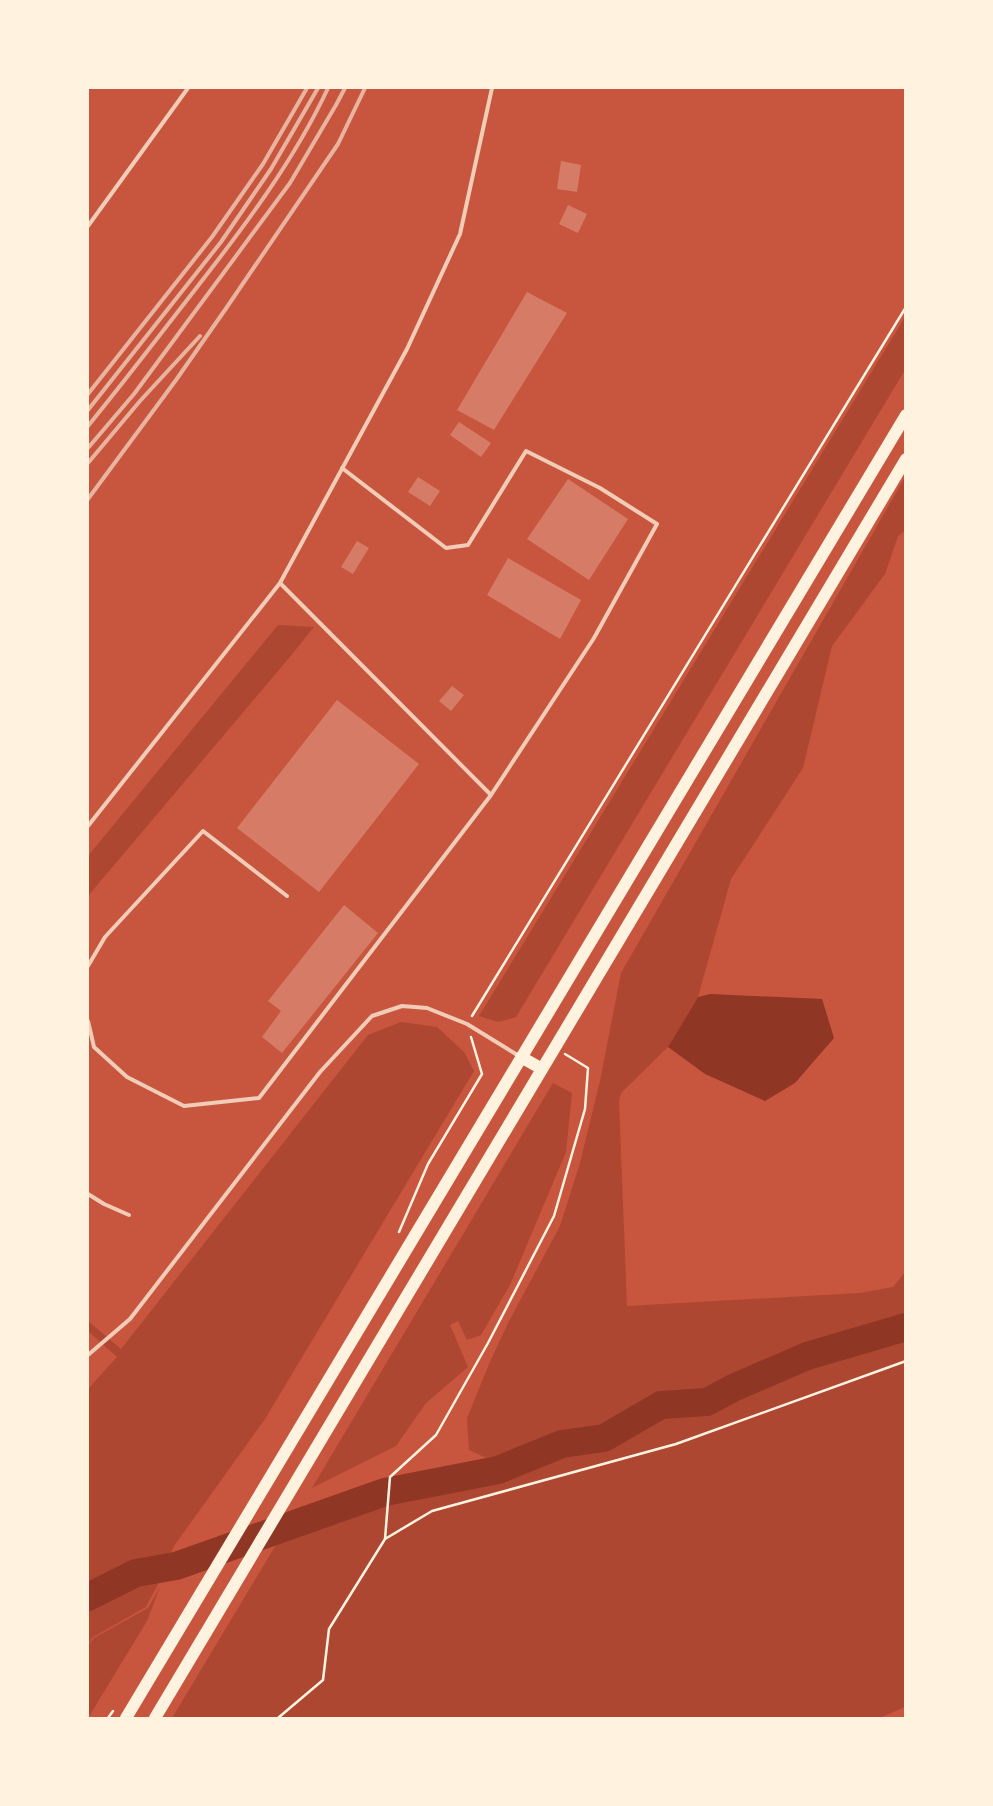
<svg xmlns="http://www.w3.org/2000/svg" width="993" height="1806" viewBox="0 0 993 1806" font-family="'PT Sans Narrow',sans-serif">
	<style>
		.green { fill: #ae4732 }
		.water { fill: #8f3625 }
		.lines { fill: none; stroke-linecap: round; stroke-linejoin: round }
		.river { stroke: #8f3625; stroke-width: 28 }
		.building { fill: #d67c66 }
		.path { stroke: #fff3e0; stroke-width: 2.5 }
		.service { stroke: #f1ccb7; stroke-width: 4 }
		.primary { stroke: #fff3e0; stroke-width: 12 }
		.rail { stroke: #e9b49f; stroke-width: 4 }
	</style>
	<rect width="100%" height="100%" fill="#c8553d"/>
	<path class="green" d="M905,317v53l-389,647 -18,5 -19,-6z
		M905,477v54l-7,5 -13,38 -53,72 -29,122 -72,111 -33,118 -30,50 -47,46 -2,8 8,205 232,-13 34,-6 12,-15v48l-143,42 -59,30 -41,3 -58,33 -56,10 -55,23 -24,-11 -2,-32 22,-54 20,-43 51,-95 20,-63 20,-82 21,-108z
		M278,625l36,2 -25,31 -201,238v-40z
		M401,1022l36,5 27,25 10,19 -209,348 -91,127 -16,38 -12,23 -53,30 -5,7v-255l29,-32 -29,-26v-10l33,28 247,-314z
		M553,1083l19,10 -6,59 -56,133 -29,50 -14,5 -9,-19 -8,4 18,42 -42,36 -30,43 -84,42z
		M905,1331v376l-25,11h-708l113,-188 11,-2 91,-33 113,-22 64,-26 34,-2 62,-36h46l5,-5 97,-45z
		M160,1587l-13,34 -59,97v-72l6,-8 54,-30z"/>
	<path class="water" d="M710,994l112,5 12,39 -39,45 -30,18 -60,-27 -37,-27 30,-50z"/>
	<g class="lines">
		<path class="river" d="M88,1597l48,-24 40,-7 209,-74 113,-22 64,-26 42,-6 57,-33 46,-3 26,-14 74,-32 99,-29"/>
	</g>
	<path class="building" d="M561,161l20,4 -4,27 -20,-3z
		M568,205l19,9 -9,19 -19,-9z
		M527,292l40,21 -73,117 -37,-20z
		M459,422l32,21 -10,14 -31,-22z
		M418,477l22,14 -10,15 -22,-14z
		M568,479l60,40 -39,61 -62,-41z
		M357,541l12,7 -16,26 -12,-7z
		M508,558l73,42 -21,39 -73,-44z
		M452,686l12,9 -13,16 -12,-10z
		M337,700l82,64 -100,128 -82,-64z
		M344,905l34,28 -96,120 -20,-16 19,-26 -13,-10z"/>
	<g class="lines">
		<path class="path" d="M472,1016l434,-709
			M399,1232l29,-68 54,-90 -11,-37
			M385,1539l47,-28 244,-67 230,-83
			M108,1718l5,-7
			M278,1718l45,-38 6,-51 56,-90 5,-62 46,-42 52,-92 66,-127 31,-107 3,-41 -23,-14"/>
		<path class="service" d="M88,226l100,-138
			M342,468l104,80 22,-3 58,-94 74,37 57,36 -63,114 -103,157
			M88,826l192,-243 127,-234 53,-115 32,-146
			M88,966l17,-29 98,-106 84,65
			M88,1021l6,26 33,30 57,29 75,-8 232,-303 -211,-212
			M88,1194l16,10 25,11
			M88,1355l42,-36 190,-247 52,-56 30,-10 25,2 40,16 52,32"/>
		<path class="primary" d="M521,1057l21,12
			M126,1718l780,-1303
			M155,1718l751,-1259"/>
		<path class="rail" d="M88,394l124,-157 51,-73 44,-76
			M88,410l133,-168 50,-73 47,-81
			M88,426c36,-44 71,-90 106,-135 50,-64 100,-130 134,-203
			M88,448l46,-54 156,-211 46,-78 9,-17
			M88,463l52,-62 60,-65
			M88,499l88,-119 51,-73 111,-163 27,-56"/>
	</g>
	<rect width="993" height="1806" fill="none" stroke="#fff3e0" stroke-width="178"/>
</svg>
